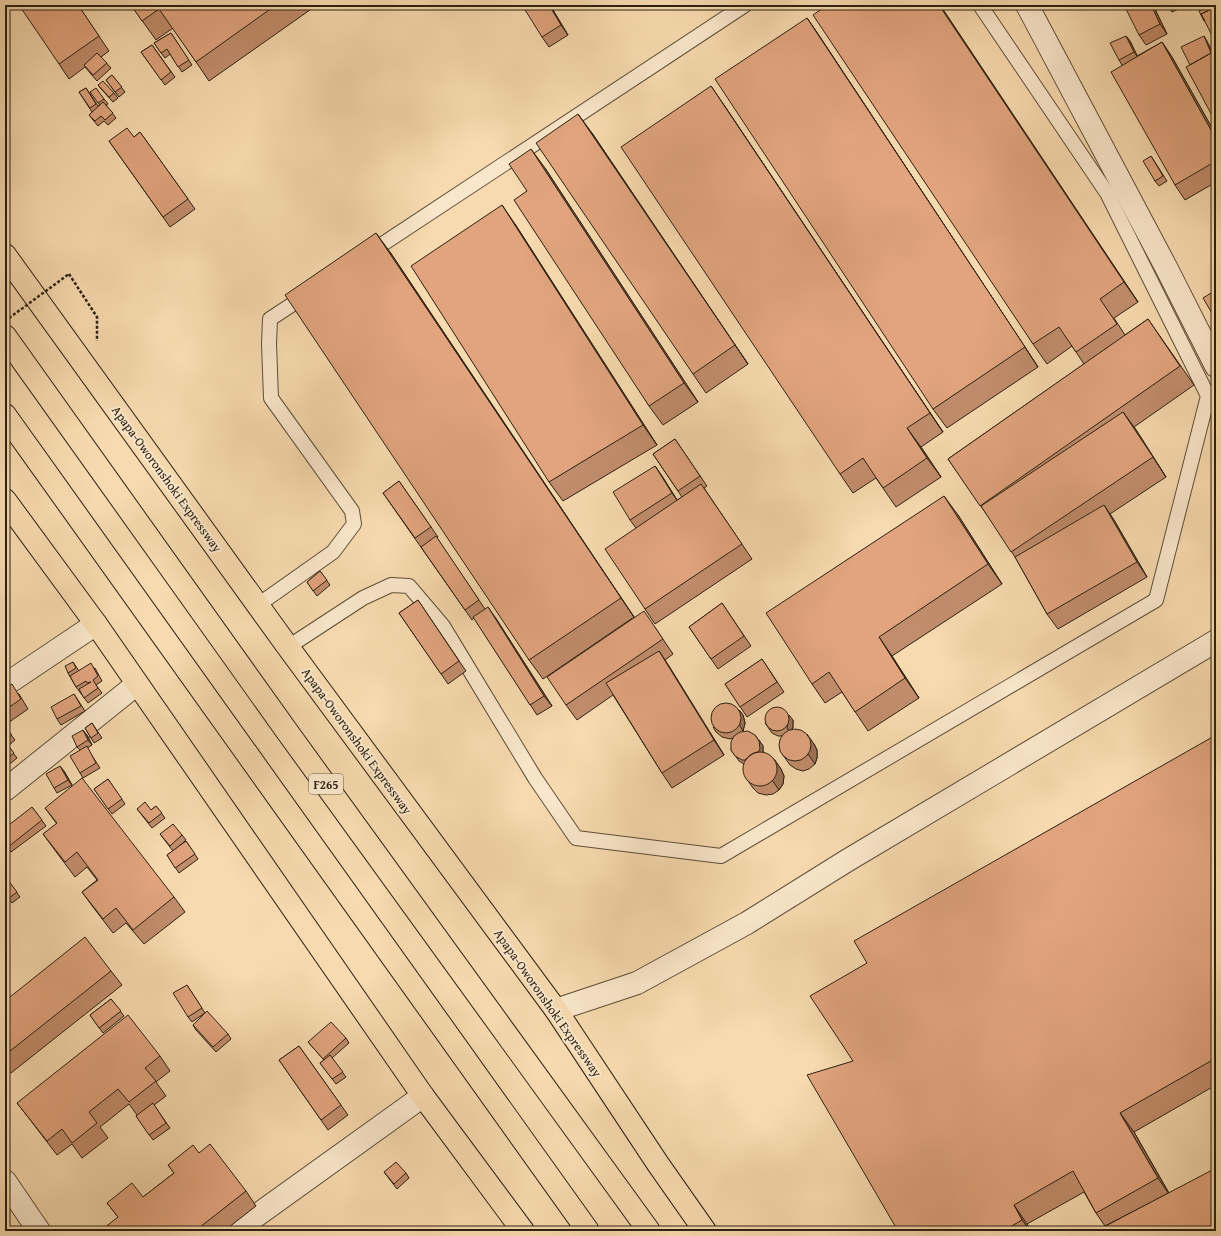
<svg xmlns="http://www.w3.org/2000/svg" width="1221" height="1236" viewBox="0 0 1221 1236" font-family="'Gentium Book Plus',serif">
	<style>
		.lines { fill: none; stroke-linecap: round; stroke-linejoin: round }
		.lane-casing { stroke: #5e4e38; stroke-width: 16 }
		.street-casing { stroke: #5e4e38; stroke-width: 24 }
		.primary-casing { stroke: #2b2011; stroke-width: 24 }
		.highway-casing { stroke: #2b2011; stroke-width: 24 }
		.path { stroke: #2b2011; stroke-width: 2.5; stroke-dasharray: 3 2; stroke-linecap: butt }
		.lane { stroke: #fae7cb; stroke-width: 14 }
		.street { stroke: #fae7cb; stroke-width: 22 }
		.primary { stroke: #f7daaf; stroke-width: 22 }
		.highway { stroke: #f7daaf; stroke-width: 22 }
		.path-bridge { stroke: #2b2011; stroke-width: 2.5; stroke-dasharray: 3 2; stroke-linecap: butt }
		.wall { fill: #c28d6c; stroke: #2b2011 }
		.shaded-wall { fill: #9e7358; stroke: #2b2011 }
		.building { fill: #e1a47e; stroke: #2b2011 }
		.labels { text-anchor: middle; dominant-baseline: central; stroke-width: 4; stroke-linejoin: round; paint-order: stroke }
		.shield { fill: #fae7cb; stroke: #695c49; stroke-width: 1 }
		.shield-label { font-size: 12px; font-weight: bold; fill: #2b2011 }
		.street-label { font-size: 13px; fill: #2b2011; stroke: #fae7cb }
	</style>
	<rect width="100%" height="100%" fill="#f7daaf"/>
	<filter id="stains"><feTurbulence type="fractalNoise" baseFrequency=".005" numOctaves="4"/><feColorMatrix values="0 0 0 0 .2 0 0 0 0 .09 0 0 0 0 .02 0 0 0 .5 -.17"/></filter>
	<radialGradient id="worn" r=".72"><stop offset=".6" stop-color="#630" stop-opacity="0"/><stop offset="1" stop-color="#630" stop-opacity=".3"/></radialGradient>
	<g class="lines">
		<g class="lane-casing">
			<path id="lane" d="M369,253l376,-248
				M258,605l75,-53 21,-28 -2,-13 -81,-113 -2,-54 1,-25 38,-25
				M288,647l75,-49 28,-13 18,1 34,40 92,152 41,60 145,18 435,-256 52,-204 -101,-203 -127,-188"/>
		</g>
		<g class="street-casing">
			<path id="street" d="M1027,5l140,264 49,97
				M5,685l91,-61
				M5,790l132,-106
				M556,1010l81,-27 110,-60 101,-63 368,-219
				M5,1181l34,50
				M235,1231l188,-135"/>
		</g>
		<g class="primary-casing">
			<path id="primary" d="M5,255l283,392 268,363 102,154 47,67
				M5,500l91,124 327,472 100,135"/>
		</g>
		<g class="highway-casing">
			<path id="highway" d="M5,336l281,394 363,501
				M5,415l583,816"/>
		</g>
		<path class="path" d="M69,274l28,43v24"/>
		<use href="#lane" class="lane"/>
		<use href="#street" class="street"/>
		<use href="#primary" class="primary"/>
		<use href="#highway" class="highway"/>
		<path class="path-bridge" d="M5,321l64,-47"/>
	</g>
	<path class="wall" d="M78,5l31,46 -8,6 10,11 -14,13 -12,-14 -16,12 -10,-15z
		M131,5h186l-108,76 -36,-53 -17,12z
		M550,5l18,30 -19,12 -7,-10z
		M827,5h113l198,297 -24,16 11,17 23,-16 46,66 -60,42 32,50 -56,37 4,6 33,57 -89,52 -11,-15 -32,-57 -21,-32 -46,-66 136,-95 -12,-18 -25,18 -14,-20z
		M945,5h6l-4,3z
		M1153,5l14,29 -21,11 -7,-10z
		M1167,5h20l-15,7z
		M807,18l13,19 218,330 -91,61 -14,-19z
		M171,33l21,32 -10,7 -12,-18 -5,4 -11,-15z
		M1126,36l4,5 7,15 25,-14 10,15 44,78v47l-31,18 -10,-15 -53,-120 -3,-5z
		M152,45l23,32 -10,8 -24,-33z
		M112,75l13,17 -6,5 -13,-17z
		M98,85l16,8 4,5 -5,4 -11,-12z
		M86,88l12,18 2,-1 -10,-13 14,7 4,5 -2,1 10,13 -8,7 -4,-4 -6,5 -9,-11 3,-3 -13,-20z
		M724,105l219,327 -22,15 20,30 -45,30 -20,-29 -23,15 -13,-19z
		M140,132l55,77 -25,18 -61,-86 25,-4z
		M592,133l156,231 -42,29 -13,-19z
		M1151,156l16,25 -8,5 -4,-5z
		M545,168l153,234 -35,23 -14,-19 -122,-215z
		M515,224l142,221 -94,56 -14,-19z
		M390,252l244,365 -91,62 -14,-19z
		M675,439l32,47 -3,2 48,71 -97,65 -10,-15 -9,-81 -6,-8 25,-54 7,10 15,24 5,-3 -29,-43z
		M399,481l39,56 -1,1 48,71 10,8 57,89 -15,9 -63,-97 -2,2 -89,-127z
		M958,515l44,69 -110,72 27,42 -51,33 -26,-39 -17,11 -13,-19z
		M320,571l10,14 -13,11 -10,-14z
		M418,600l48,71 -18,13 -49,-71z
		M722,603l29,43 -33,23 -29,-42z
		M654,626l19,28 -8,6 59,95 -52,33 -10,-15 -49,-78 -36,25 -11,-15z
		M762,659l22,33 -37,25 -22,-33z
		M73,662l6,9 16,-3 7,13 -6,4 6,8 -14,10 -12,-16 -8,-14z
		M5,689l14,5 9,15 -23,16z
		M74,694l11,17 -24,14 -4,-6z
		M739,710l4,5 2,8 -2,8 16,9 4,6v6l11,7 7,10 3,7 -1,8 -4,6 -6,4 -7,1 -8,-2 -5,-5 -7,-10 -2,-14 -5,-3 -8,-11 2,-12 -3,1 -8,-2 -6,-5 -3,-5z
		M793,720v7l-1,2 22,15 3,6v8l-2,6 -6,5 -6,2 -7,-2 -6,-4 -7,-10 -1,-19h-4l-6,-3 -7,-10z
		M92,723l10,15 -8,5 -9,-15z
		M5,727l10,13 -7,6 9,12 -12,10z
		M87,735l5,10 -5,3 13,20 -17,10 -3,-5v-23l-3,-3z
		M1216,735v350l-82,47 35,61 -64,33 -9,-13 -12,-21 -57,32 4,7h-133l-45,-170 14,-98z
		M64,771l8,14 -15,8 -3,-5z
		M108,779l17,25 -13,10 -18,-25z
		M156,806l9,12 -13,10 -15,-19 14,1z
		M32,807l14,19 -35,26 -6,-8z
		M45,808l129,89 11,15 -41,32 -18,-21 -13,10 -20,-26 -11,-15 15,-12 -10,-13 -12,10 -21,-28 -11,-15 14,-10z
		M160,834l22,1 4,5 -10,9 10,-8 12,18 -19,14 -12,-18 6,-4z
		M5,876l15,21 -8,6 -7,-9z
		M111,971l11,14 -111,88 -6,-8v-64z
		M187,985l18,28 -13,9 -4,-5z
		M111,999l13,17 -21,17 -13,-18z
		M193,1025l35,9 3,5 -15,13 -20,-22z
		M346,1038l3,5 -17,15 14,19 -10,7 -16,-21 4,-3 -16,-18z
		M299,1046l49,69 -20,15 -49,-70z
		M160,1056l10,15 -14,11 10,14 -12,9 16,23 -17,12 -17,-24 1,-1 -8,-11 -29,23 8,11 -26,20 -10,-14 -15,11 -29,-38 -11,-14z
		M199,1153l47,38 10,15 -32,25h-118l12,-14 -11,-14 36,-6 31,-24 -6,-8z
		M384,1172l22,1 3,5 -12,11z"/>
	<path class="shaded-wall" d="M549,5h1l18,30 -7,-10z
		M939,5h1l198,297 -14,-20z
		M1151,5h2l14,29 -7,-10z
		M807,18l13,19 218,330 -13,-20z
		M1126,36l4,5 8,16 -4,-5z
		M1204,36l3,5 9,18 -4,-5z
		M1162,42l10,15 44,78v4z
		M711,86l13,19 219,327 -13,-19z
		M578,114l14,19 156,231 -13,-19z
		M531,149l14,19 153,234 -14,-19z
		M502,205l13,19 142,221 -14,-20z
		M376,233l14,19 244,365 -13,-19z
		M1123,412l14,19 29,46 -13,-20z
		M907,428l14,19 20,30 -14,-19z
		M655,466l7,10 17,27 -7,-10z
		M944,496l14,19 44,69 -14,-20z
		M1104,505l10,15 33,57 -10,-15z
		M488,607l7,10 57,89 -8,-10z
		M879,637l13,19 27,42 -14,-20z
		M659,651l10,15 55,89 -10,-15z
		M739,710l4,5 2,8 -2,8 -3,-5z
		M789,715l4,5v7l-3,6 -3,-5z
		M83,730l4,5 5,10 -4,-5z
		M807,734l7,10 3,6v8l-2,6 -7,-10z
		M755,735l8,11v8l-3,7z
		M774,759l7,10 3,7 -1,8 -4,6 -7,-10z
		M60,766l4,5 8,14 -4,-5z
		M1120,1113l14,19 37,65 -13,-19z
		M1014,1205l13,19 4,7h-1l-8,-11z"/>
	<path class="building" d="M19,5h59l21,31 -40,28z
		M131,5h145l-80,57 -37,-53 -17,12z
		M522,5h27l12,20 -19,12z
		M827,5h112l185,277 -24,17 17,25 -41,28 -17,-25 -26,17 -220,-329z
		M1124,5h27l9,19 -21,11z
		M1212,5h4v2l-15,7 4,7h-1l-5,-10z
		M1216,7v36l-15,-29z
		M807,18l218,329 -92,62 -218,-330z
		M171,33l18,27 -11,7 -11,-18 -6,4 -7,-10z
		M1126,36l8,16 -15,8 -9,-17z
		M1204,36l7,17 -21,12 -9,-18z
		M1162,42l54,97v22l-41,24 -64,-113z
		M152,45l19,27 -10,8 -20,-28z
		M1213,52l3,6v62l-1,1 -29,-54z
		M97,53l10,10 -14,12 -9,-10z
		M112,75l10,12 -7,5 -9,-12z
		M103,81l11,12 -5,4 -11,-12z
		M711,86l219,327 -23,15 20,30 -44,30 -20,-30 -23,16 -219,-327z
		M86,88l10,16 -6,4 -11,-16z
		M96,88l8,11 -6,4 -8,-11z
		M103,102l10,11 -8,7 -4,-4 -6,5 -6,-6z
		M578,114l157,231 -42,29 -157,-231z
		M127,128l7,9 6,-5 48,67 -25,18 -54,-76z
		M531,149l153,234 -35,23 -135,-206 13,-9 -18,-27z
		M1151,156l12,20 -8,5 -12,-20z
		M502,205l141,220 -94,57 -138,-216z
		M376,233l245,365 -92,62 -244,-365z
		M1216,290v30l-13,-22z
		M1148,319l32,47 -200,140 -32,-47z
		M1123,412l30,45 -142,95 -30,-46z
		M675,439l25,37 -22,15 -25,-37z
		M1216,460v5l-2,-2z
		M655,466l17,27 -42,27 -17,-28z
		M399,481l32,46 -16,11 -32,-45z
		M701,484l41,60 -97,65 -40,-60z
		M944,496l44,68 -109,73 26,41 -50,34 -26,-40 -17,12 -46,-71z
		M1104,505l33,57 -90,52 -32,-57z
		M436,536l43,64 -14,10 -44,-63z
		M320,571l7,9 -14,11 -6,-9z
		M418,600l41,61 -18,13 -42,-61z
		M722,603l22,33 -33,23 -22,-32z
		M488,607l56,89 -14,9 -57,-88z
		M644,611l19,28 -97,66 -19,-28z
		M659,651l55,89 -52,33 -56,-90z
		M762,659l15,23 -37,25 -15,-23z
		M73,662l3,6 -8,5 -3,-7z
		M91,663l7,13 -5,4 5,8 -14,10 -5,-9 12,-7 -4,1 -1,-2 -10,6 -6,-11z
		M12,684l9,15 -16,11v-21z
		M74,694l7,12 -24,13 -6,-12z
		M711 718a15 15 0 1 1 30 0a15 15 0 1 1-30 0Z
		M765 719a12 12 0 1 1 24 0a12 12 0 1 1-24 0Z
		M92,723l6,10 -7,5 -6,-10z
		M5,727l7,8 -7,5z
		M779 745a16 16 0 1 1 32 0a16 16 0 1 1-32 0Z
		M83,730l5,10 -11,7 -5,-11z
		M748,731l7,4 4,6 1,8 -2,3 -4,1 -6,4 -2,3h-4l-7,-4 -4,-6v-8l3,-6 6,-4z
		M1216,735v323l-96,55 38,65 -62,35 -23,-42 -59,34 8,15 -19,11h-105l-91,-156 46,-14 -43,-65 57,-33 -13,-22z
		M7,744l7,9 -9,7v-14z
		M87,746l9,17 -16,10 -10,-17z
		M743 769a17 17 0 1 1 34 0a17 17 0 1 1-34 0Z
		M60,766l8,14 -14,8 -8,-14z
		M82,778l92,119 -41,33 -17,-22 -13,11 -21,-27 16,-12 -21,-28 -12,10 -22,-28 14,-11 -12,-15z
		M108,779l14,20 -14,10 -14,-20z
		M145,802l6,8 5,-4 6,7 -13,10 -12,-14z
		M32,807l10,13 -34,27 -3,-4v-15z
		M173,824l9,11 -12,11 -10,-12z
		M186,841l9,13 -20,14 -8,-13z
		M5,876l12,16 -8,6 -4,-5z
		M85,937l26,34 -106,84v-54z
		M187,985l15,23 -14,9 -15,-24z
		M111,999l10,12 -22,17 -9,-13z
		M207,1011l21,23 -15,13 -20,-22z
		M128,1015l32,41 -15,12 11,13 -27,21 -11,-13 -29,23 8,11 -25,20 -10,-14 -15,12 -30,-38z
		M331,1022l15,16 -23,21 -15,-17z
		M299,1046l42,59 -20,15 -42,-60z
		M330,1055l13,17 -11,7 -12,-16z
		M153,1103l13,20 -17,12 -13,-19z
		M210,1144l36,47 -51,40h-89l-2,-3 14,-11 -11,-14 25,-20 11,14 31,-24 -6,-8 25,-20 6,8z
		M396,1162l10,11 -12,11 -10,-12z
		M1216,1168v63h-120z"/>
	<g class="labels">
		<rect class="shield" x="309" y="774" width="34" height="20" rx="3"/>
		<g class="shield-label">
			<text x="326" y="784">F265</text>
		</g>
		<g class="street-label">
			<text transform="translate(167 479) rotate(54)">Apapa-Oworonshoki Expressway</text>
			<text transform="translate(357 741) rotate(54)">Apapa-Oworonshoki Expressway</text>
			<text transform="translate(548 1003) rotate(55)">Apapa-Oworonshoki Expressway</text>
		</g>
	</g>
	<rect width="1221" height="1236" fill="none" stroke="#f7daaf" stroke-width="20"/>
	<rect x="6" y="6" width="1209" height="1224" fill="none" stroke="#2b2011" stroke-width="2"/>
	<rect x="10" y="10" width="1201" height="1216" fill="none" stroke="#2b2011"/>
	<rect width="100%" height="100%" filter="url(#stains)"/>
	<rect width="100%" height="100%" fill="url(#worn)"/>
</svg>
